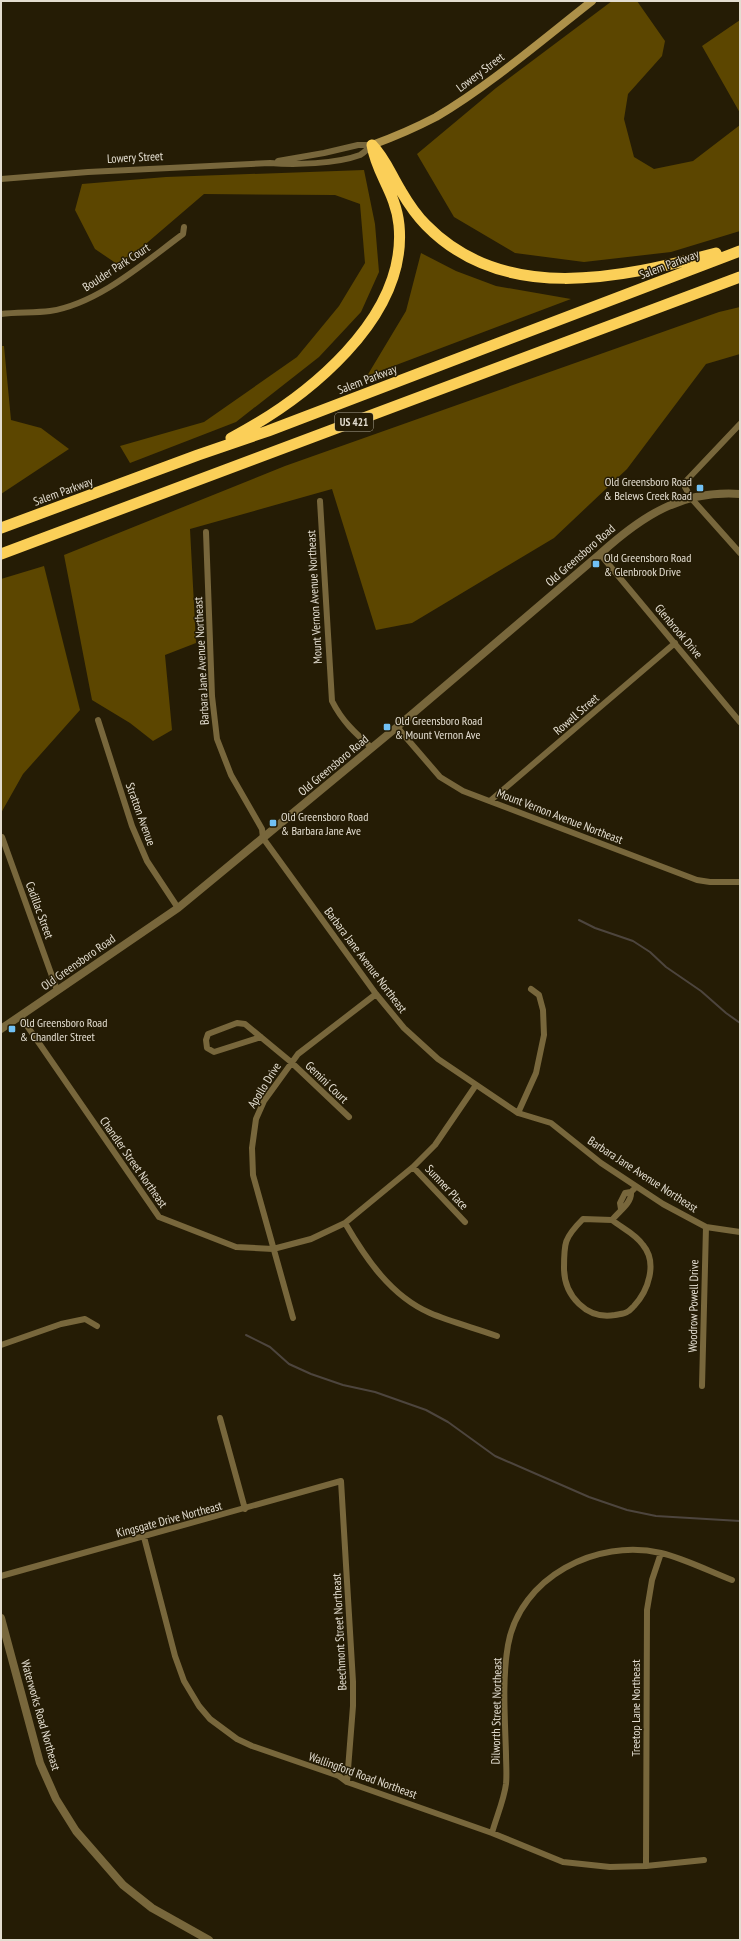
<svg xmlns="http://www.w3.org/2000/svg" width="741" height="1941" viewBox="0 0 741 1941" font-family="'PT Sans Narrow',sans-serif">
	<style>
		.forest { fill: #5c4600 }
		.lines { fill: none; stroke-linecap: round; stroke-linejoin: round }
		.stream { stroke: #4d453e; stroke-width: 2 }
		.minor { stroke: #78673c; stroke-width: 6 }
		.tertiary { stroke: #78673c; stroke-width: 8 }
		.secondary { stroke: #ad9149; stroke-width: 8 }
		.motorway { stroke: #fbcf58; stroke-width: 11 }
		.poi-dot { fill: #71c1f5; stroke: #251c05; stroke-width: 1.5 }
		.labels { text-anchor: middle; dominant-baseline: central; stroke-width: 3; stroke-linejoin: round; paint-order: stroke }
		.shield { fill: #251c05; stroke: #aaa393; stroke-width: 1 }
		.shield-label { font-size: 11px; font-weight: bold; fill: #e3ddd0 }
		.street-label { font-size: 12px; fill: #e3ddd0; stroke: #251c05 }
		.poi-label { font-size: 12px; fill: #e3ddd0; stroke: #251c05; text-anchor: start }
	</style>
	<rect width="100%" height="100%" fill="#251c05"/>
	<path class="forest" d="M612,1h25l28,40 -3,15 -34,38 -4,25 10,38 20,12 39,-8 47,-36v106l-69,21 -87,10 -69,-9 -61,-36 -37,-63 79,-66z
		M740,20v93l-38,-67z
		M364,170l11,54 4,48 -18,40 -42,45 -83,65 -106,41 -10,-17 84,-24 93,-65 42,-51 26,-43 -5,-59 -25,-9 -131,-1 -84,72 -25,-17 -20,-39 7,-26 84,-7z
		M421,253l35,18 40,15 75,13 -204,77 39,-65z
		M740,307v47l-34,10 -79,105 -73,69 -142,85 -36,7 -44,-141 -142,40 6,114 -31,12 7,75 -19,11 -23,-18 -38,-23 -28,-145 221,-89 434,-154z
		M1,346h3l7,74 30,8 28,21 -68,45z
		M44,566l36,144 -57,64 -22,39v-234z"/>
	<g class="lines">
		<path class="stream" d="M579,920l16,8 38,13 17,11 16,15 35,24 25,22 14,10
			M246,1335l24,12 19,17 22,10 32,11 32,7 51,18 22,12 47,34 94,41 38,13 29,6 84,5"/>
		<path class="minor" d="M278,161l46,-8 34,-8h14
			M1,179l87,-7 182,-9c25,2 66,1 90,-8 4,-2 8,-7 12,-10
			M1,314c16,-2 33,-1 49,-3 48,-7 95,-49 133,-77l1,-7
			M740,424l-53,56 -2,7 6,11 49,55
			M320,501l12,200c10,20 23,32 40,47
			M206,532l6,164 5,43 14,36 31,54 1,9 113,156 28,34 34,31 80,54 33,10 50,40 62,41 43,23 34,5
			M600,554l140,168
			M98,720l34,106 15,35 31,47
			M397,727l43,50 23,14 234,89 13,2h30
			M490,801l185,-158
			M2,837l55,153
			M21,1017l138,200 77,30 37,2 38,-10 34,-16 68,-56 22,-22 41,-60
			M261,1037l-47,15 -7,-4 -1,-8 2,-6 29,-11 8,1 46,38 58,55
			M518,1113l18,-40 8,-38 -1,-25 -4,-15 -8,-6
			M413,1167l52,55
			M621,1209l-1,-6 5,-10 6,-1 3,-3
			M612,1220c10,8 24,14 31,25 15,18 5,46 -9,61 -2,2 -4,5 -7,6 -3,2 -8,2 -12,3 -28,5 -51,-19 -51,-47 0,-25 0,-30 19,-49l29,1c7,-9 20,-17 19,-28
			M345,1223c21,36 46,73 85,90 21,9 45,15 67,23
			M293,1318l-40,-143 -1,-27 4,-29 8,-18 34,-47 78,-60
			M1,1345l60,-21 24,-5 12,7
			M702,1386l4,-159
			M220,1418l25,91
			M144,1537l31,119 9,25 15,25 11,13 27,20 15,7 87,30 8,6 145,51 71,29 47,5 36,-1 58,-6
			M1,1576l340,-95 12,201v24l-6,76
			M492,1833c4,-15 12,-33 14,-49 1,-10 0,-20 0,-30 -1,-35 -4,-75 2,-109 12,-68 89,-107 153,-92 22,5 50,19 71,27
			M646,1866l1,-256 5,-30 9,-27"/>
		<path class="tertiary" d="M1,1029l177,-121 219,-181 203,-173c42,-38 81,-64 140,-60
			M1,1618l39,145 16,36 20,32 47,54 29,23 57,32"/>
		<path class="secondary" d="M372,145c22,-8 43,-17 64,-28 54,-32 106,-77 156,-116"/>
		<path class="motorway" d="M372,145c13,13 19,30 29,46 7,12 15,24 25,34 78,80 195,53 290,28
			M231,438c74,-39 177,-119 168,-213 -3,-32 -23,-52 -27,-80
			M1,528l197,-73 70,-24 472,-180
			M1,554l739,-277"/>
	</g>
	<g class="poi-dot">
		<rect x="696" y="484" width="8" height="8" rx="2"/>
		<rect x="592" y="560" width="8" height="8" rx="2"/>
		<rect x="383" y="723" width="8" height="8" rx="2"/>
		<rect x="269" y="819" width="8" height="8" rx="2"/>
		<rect x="8" y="1025" width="8" height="8" rx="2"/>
	</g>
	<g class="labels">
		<rect class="shield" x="335" y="413" width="38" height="18" rx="3"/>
		<g class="shield-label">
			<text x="354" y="422">US 421</text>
		</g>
		<g class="street-label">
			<text transform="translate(480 72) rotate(-37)">Lowery Street</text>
			<text transform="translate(135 157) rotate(-3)">Lowery Street</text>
			<text transform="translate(669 264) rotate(-21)">Salem Parkway</text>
			<text transform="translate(116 267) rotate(-33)">Boulder Park Court</text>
			<text transform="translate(367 379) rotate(-21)">Salem Parkway</text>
			<text transform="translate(63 491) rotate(-20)">Salem Parkway</text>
			<text transform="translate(580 555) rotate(-41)">Old Greensboro Road</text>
			<text transform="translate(314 597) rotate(-93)">Mount Vernon Avenue Northeast</text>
			<text transform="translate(679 631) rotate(50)">Glenbrook Drive</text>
			<text transform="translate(201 661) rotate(-93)">Barbara Jane Avenue Northeast</text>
			<text transform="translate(576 714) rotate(-41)">Rowell Street</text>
			<text transform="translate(333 765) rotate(-40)">Old Greensboro Road</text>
			<text transform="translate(141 814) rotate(70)">Stratton Avenue</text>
			<text transform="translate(560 816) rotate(21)">Mount Vernon Avenue Northeast</text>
			<text transform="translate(40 910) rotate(70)">Cadillac Street</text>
			<text transform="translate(366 960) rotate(53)">Barbara Jane Avenue Northeast</text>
			<text transform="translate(78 962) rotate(-35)">Old Greensboro Road</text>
			<text transform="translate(327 1082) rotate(44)">Gemini Court</text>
			<text transform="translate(264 1085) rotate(-58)">Apollo Drive</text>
			<text transform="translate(134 1162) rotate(55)">Chandler Street Northeast</text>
			<text transform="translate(643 1174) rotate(33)">Barbara Jane Avenue Northeast</text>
			<text transform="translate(447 1187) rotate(47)">Sumner Place</text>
			<text transform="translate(693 1306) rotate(-89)">Woodrow Powell Drive</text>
			<text transform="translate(169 1519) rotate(-15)">Kingsgate Drive Northeast</text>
			<text transform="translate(339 1632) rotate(-93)">Beechmont Street Northeast</text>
			<text transform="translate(635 1708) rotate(-90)">Treetop Lane Northeast</text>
			<text transform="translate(496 1711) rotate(-89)">Dilworth Street Northeast</text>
			<text transform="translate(41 1715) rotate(74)">Waterworks Road Northeast</text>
			<text transform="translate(363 1775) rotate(20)">Wallingford Road Northeast</text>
		</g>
		<g class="poi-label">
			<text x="692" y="481" text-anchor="end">Old Greensboro Road<tspan x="692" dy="14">&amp; Belews Creek Road</tspan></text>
			<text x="604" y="557">Old Greensboro Road<tspan x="604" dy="14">&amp; Glenbrook Drive</tspan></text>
			<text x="395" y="720">Old Greensboro Road<tspan x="395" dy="14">&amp; Mount Vernon Ave</tspan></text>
			<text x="281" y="816">Old Greensboro Road<tspan x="281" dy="14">&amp; Barbara Jane Ave</tspan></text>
			<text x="20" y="1022">Old Greensboro Road<tspan x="20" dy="14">&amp; Chandler Street</tspan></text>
		</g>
	</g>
	<rect width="741" height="1941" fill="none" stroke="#e3ddd0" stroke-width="4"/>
</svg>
